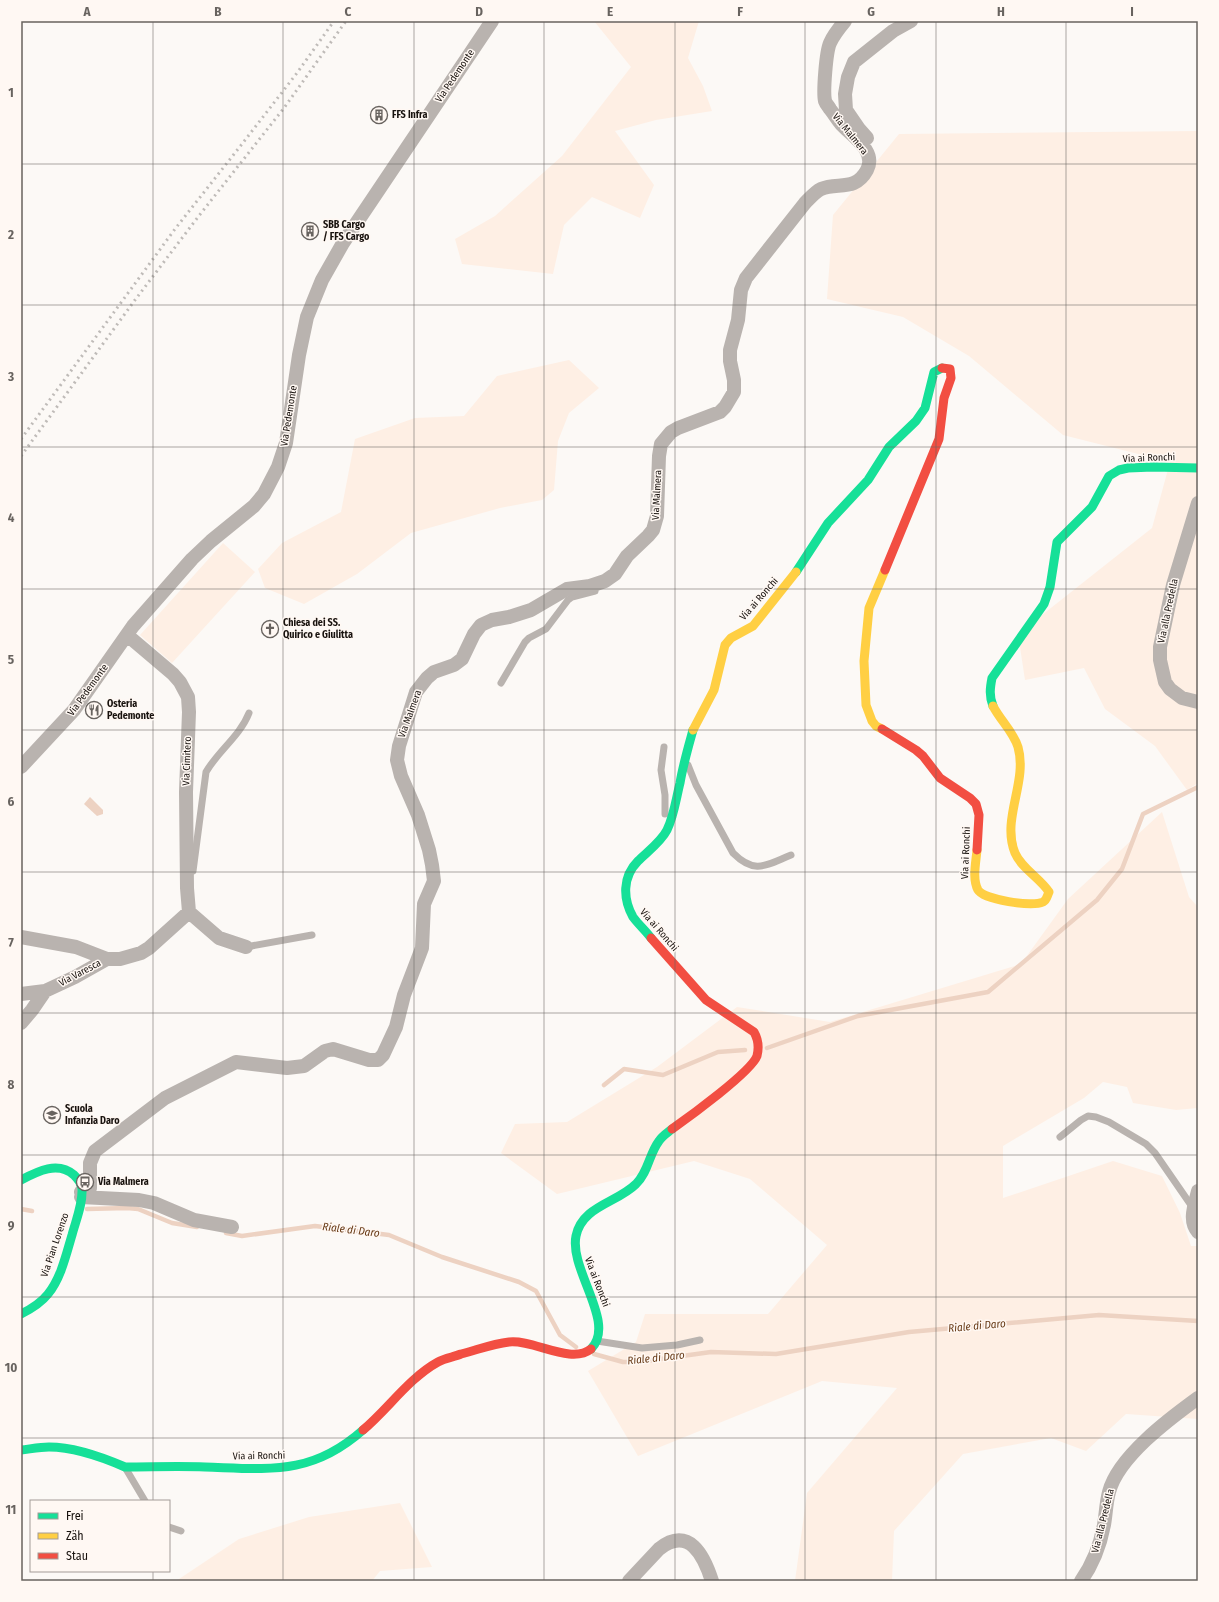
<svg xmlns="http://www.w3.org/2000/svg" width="1219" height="1602" viewBox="0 0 1219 1602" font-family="'Fira Sans Condensed',sans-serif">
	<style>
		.green { fill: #feefe4 }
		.water { fill: #edd2c2 }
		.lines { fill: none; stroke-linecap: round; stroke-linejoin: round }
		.stream { stroke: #edd2c2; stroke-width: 4.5 }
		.lane { stroke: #b9b3af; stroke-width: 7 }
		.street { stroke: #b9b3af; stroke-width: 14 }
		.fast { stroke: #16e098; stroke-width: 9 }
		.slow { stroke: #ffcf43; stroke-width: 9 }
		.jam { stroke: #f24e42; stroke-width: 9 }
		.rail { stroke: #bfbbb8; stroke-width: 3; stroke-dasharray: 2 4; stroke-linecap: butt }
		.grid { fill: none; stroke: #68635f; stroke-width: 1; stroke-opacity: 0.55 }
		.labels { text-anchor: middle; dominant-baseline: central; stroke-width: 3; stroke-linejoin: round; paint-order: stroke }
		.street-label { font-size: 10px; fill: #18120e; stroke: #fff8f3 }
		.poi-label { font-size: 10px; font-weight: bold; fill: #18120e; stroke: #fff8f3; text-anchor: start }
		.water-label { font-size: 11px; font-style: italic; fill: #653713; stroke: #fff8f3 }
		.neatline { fill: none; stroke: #68635f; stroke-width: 1.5 }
		.grid-label { font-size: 13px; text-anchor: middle; font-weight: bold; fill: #68635f }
	</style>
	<rect width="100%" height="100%" fill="#fcf9f6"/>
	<path class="green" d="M594,21h105l-11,37 15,28 9,25 -56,9 -41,11 39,54 -14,33 -48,-21 -28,28 -11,49 -91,-10 -7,-25 40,-23 67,-60 69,-89z
		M1198,131v652l-11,7 -32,-44 -50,-37 -21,-41 -59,12 -7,-46 134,-106 18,-66 -107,-27 -94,-79 -66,-39 -76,-18 6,-84 66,-81z
		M569,360l30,28 -30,25 -11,28 -4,49 -12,10 -42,8 -89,25 -54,41 -53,30 -39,-16 -7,-19 24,-26 59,-31 14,-73 60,-21 49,-2 33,-40z
		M223,543l32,29 -83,91 -32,-28z
		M1162,812l27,85 9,10v201l-22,2 -43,-7 -6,-16 -24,-5 -19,16 -81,48v52l110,-37 49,15 18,37 11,33h7v173l-72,-5 -40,37 -35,-13 -88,16 -69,77 -2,50h-97l12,-88 90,-105 -75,-7 -184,75 -50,-85 48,-29 9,-28h123l59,-69 -77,-66 -56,-18 -137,33 -56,-41 14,-29 52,-2 90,-55 80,-60 93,15 191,-58 47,-65z
		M400,1503l32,64 -52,4 -8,10h-196l63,-42 70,-22z"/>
	<path class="water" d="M90,797l13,13v4l-6,2 -13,-12z"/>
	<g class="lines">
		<path class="stream" d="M767,1048l91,-32 130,-24 109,-92 25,-31 21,-55 55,-27
			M604,1085l20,-16 39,6 55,-23 27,-2
			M21,1209l11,2
			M87,1209l40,-1 11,1 34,14 25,4
			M226,1233l16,3 73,-10 74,9 53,22 77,25 17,9 24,44 16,12
			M594,1354l29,8h16l72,-10 65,2 133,-22 190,-17 99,6"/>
		<path class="lane" d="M501,683l24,-41 4,-4 17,-9 22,-29 4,-3 23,-6
			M664,747l-3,23 4,25v19
			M688,765l8,20 37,68c22,22 33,12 58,2
			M193,871l13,-99c12,-21 34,-36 43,-59
			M246,947l66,-12
			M1060,1137l21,-17 7,-4 8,1 13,5 37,22 9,9 38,55
			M597,1341l45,7 35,-3 23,-5
			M126,1469l19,32
			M169,1527l12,4"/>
		<path class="street" d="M867,138l-8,-9 -13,-19 -1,-16 3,-17 6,-15 39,-31 18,-10
			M1198,503l-25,82 -13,62v13l5,22 5,7 12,9 16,4
			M127,635l46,39 7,8 8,15 1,15 -3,80 1,96 2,24
			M21,767l53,-57 59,-84 59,-67 19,-18 43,-35 10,-12 14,-27 8,-24 13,-88 8,-38 15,-37 21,-37 149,-222
			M189,912l30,26 27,9
			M21,937l55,10 31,12
			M21,994l24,-3
			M21,1023l11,-13 13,-19 30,-14 32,-18h13l21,-6 8,-5 40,-36
			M1198,1191c-3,13 -10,30 0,41
			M81,1192l9,-4v-25l5,-12 70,-53 71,-36 51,6 17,-2 21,-15 8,-2 36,11h9l5,-5 13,-28 8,-32 18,-47 2,-44 10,-23 -2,-16 -3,-15 -11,-35 -17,-39 -4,-16 2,-14 17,-54 11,-14 7,-6 20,-7 8,-6 12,-25 7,-9 11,-5 17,-3 22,-7 36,-21 23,-3 15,-5 10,-7 12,-18 21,-20 5,-6 4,-14 2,-60 2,-12 10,-12 7,-4 42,-16 5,-5 9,-15v-12l-4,-19v-11l8,-30 3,-30 5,-12 59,-75c5,-5 10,-11 16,-14 17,-7 34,3 46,-19 10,-19 -15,-34 -26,-46 -4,-5 -7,-10 -11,-15 -1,-2 -4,-5 -5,-8 -2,-9 1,-49 5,-58 3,-7 10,-16 15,-22
			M81,1197l58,3 15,3 40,17 38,7
			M629,1581l30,-32c30,-24 45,7 53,32
			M1081,1581c12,-17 19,-35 23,-56 2,-11 2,-22 5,-33 9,-35 60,-73 89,-94"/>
		<path class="fast" d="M796,572l32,-49 40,-43 21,-33 27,-26 9,-13 9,-36 8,-4
			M993,706c-4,-10 -3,-18 -1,-28l52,-74 6,-17 7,-45 35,-35 17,-31 10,-6 9,-2 25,-1 45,1
			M651,938c-5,-7 -13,-14 -18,-21 -10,-18 -11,-40 5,-56 9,-9 23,-19 29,-31 7,-14 9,-31 13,-47 3,-18 8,-35 13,-53
			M21,1180c17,-9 37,-19 53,-5 4,4 7,7 8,13 1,16 -6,32 -10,47 -6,20 -11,43 -24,59 -7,9 -17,15 -27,20
			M591,1349c26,-26 -22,-79 -15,-113 6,-30 41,-33 60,-52 12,-11 13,-30 23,-43 3,-5 8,-8 13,-12
			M21,1450c9,-1 19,-3 28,-3 26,0 53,10 76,20 27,0 53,-1 80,0 64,2 106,9 158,-37"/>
		<path class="slow" d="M882,729l-6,-3 -4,-5 -6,-16 -2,-44 5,-53 16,-38
			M693,730l21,-40 11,-45 6,-7 22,-12 43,-54
			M977,850c-1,12 -5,29 1,40 6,10 54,17 65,12 4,-2 4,-6 6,-10 -9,-14 -27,-23 -34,-39 -14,-34 13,-71 3,-106 -5,-16 -18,-27 -25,-41"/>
		<path class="jam" d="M885,570l54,-131 5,-41 7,-20 -1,-9 -8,-1
			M882,729l34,21 7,6 17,22 30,20 6,6 3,11 -2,35
			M651,938l55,62 48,32c4,7 5,16 3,24 -6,16 -68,61 -85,73
			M363,1430c25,-21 46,-52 75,-68 7,-4 16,-5 23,-8 16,-4 31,-10 48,-12 24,-3 62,23 82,7"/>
		<path class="rail" d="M21,439l154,-210 67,-85 55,-71 37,-52
			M21,456l114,-156 63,-83 86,-109 62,-87"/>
	</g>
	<path class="grid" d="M153,21v1480M283,21v1560M414,21v1560M544,21v1560M675,21v1560M805,21v1560M936,21v1560M1066,21v1560M21,164h1177M21,305h1177M21,447h1177M21,589h1177M21,730h1177M21,872h1177M21,1013h1177M21,1155h1177M21,1297h1177M21,1438h1177M153,1571v10"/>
	<defs>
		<g id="building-ring" transform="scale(0.9)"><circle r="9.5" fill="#fff8f3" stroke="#68635f" stroke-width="1.5"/><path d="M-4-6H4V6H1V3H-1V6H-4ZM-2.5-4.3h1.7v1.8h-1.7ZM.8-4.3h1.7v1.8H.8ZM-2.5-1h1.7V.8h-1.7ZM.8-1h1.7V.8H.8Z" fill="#68635f"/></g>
		<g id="church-ring" transform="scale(0.9)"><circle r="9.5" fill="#fff8f3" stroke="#68635f" stroke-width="1.5"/><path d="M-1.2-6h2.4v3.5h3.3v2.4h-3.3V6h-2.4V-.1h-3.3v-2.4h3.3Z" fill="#68635f"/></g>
		<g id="restaurant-ring" transform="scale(0.9)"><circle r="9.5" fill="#fff8f3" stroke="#68635f" stroke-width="1.5"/><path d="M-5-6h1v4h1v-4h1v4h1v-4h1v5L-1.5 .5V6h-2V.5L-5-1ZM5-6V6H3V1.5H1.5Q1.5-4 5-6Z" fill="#68635f"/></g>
		<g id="school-ring" transform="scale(0.9)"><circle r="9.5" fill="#fff8f3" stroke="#68635f" stroke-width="1.5"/><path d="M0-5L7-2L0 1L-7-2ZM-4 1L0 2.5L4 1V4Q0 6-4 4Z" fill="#68635f"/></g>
		<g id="bus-ring" transform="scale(0.9)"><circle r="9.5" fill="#fff8f3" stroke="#68635f" stroke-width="1.5"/><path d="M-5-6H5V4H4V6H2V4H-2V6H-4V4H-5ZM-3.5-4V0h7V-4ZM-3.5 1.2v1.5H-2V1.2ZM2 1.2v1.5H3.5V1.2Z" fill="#68635f"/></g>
	</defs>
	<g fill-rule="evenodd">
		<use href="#building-ring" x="379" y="115"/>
		<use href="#building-ring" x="310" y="231"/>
		<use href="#church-ring" x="270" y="629"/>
		<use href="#restaurant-ring" x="94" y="710"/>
		<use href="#school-ring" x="52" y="1115"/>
		<use href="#bus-ring" x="85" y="1182"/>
	</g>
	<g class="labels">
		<g class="street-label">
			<text transform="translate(455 76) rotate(-56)">Via Pedemonte</text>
			<text transform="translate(850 134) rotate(51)">Via Malmera</text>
			<text transform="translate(289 416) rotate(-81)">Via Pedemonte</text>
			<text transform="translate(1149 458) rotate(-2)">Via ai Ronchi</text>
			<text transform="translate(657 495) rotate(-87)">Via Malmera</text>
			<text transform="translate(759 599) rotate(-49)">Via ai Ronchi</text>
			<text transform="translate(1168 611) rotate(-78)">Via alla Predella</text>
			<text transform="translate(88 690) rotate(-54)">Via Pedemonte</text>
			<text transform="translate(410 714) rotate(-70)">Via Malmera</text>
			<text transform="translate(187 761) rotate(-88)">Via Cimitero</text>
			<text transform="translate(966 853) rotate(-88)">Via ai Ronchi</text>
			<text transform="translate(659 930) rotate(49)">Via ai Ronchi</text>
			<text transform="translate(80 973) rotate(-28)">Via Varesca</text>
			<text transform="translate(55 1245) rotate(-71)">Via Pian Lorenzo</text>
			<text transform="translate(597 1282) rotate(69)">Via ai Ronchi</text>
			<text transform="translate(259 1456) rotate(-1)">Via ai Ronchi</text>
			<text transform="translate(1103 1521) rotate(-76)">Via alla Predella</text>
		</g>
		<g class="poi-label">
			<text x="392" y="115">FFS Infra</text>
			<text x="323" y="225">SBB Cargo<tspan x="323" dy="12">/ FFS Cargo</tspan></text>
			<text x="283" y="623">Chiesa dei SS.<tspan x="283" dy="12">Quirico e Giulitta</tspan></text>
			<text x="107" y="704">Osteria<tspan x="107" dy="12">Pedemonte</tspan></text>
			<text x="65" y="1109">Scuola<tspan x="65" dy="12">Infanzia Daro</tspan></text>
			<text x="98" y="1182">Via Malmera</text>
		</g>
		<g class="water-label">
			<text transform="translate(351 1230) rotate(7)">Riale di Daro</text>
			<text transform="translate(977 1326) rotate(-5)">Riale di Daro</text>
			<text transform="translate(656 1358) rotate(-6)">Riale di Daro</text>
		</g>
	</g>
	<rect width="1219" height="1602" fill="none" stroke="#fff8f3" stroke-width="44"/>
	<rect x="30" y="1500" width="140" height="72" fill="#fff8f3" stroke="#a39c97"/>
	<rect x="38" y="1513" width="20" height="6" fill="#16e098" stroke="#a39c97"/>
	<text x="66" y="1520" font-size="12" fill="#18120e">Frei</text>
	<rect x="38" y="1533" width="20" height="6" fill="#ffcf43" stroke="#a39c97"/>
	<text x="66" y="1540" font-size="12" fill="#18120e">Zäh</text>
	<rect x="38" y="1553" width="20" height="6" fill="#f24e42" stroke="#a39c97"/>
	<text x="66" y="1560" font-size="12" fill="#18120e">Stau</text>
	<rect x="22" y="22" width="1175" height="1558" class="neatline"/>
	<g class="grid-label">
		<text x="87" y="16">A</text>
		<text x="218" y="16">B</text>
		<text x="348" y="16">C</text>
		<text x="479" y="16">D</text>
		<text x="610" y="16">E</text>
		<text x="740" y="16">F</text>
		<text x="871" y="16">G</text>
		<text x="1001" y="16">H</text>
		<text x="1132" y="16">I</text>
		<text x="11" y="97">1</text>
		<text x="11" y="239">2</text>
		<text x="11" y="381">3</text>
		<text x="11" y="522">4</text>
		<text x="11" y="664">5</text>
		<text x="11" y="806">6</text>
		<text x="11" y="947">7</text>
		<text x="11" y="1089">8</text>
		<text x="11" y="1230">9</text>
		<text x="11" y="1372">10</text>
		<text x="11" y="1514">11</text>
	</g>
</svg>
